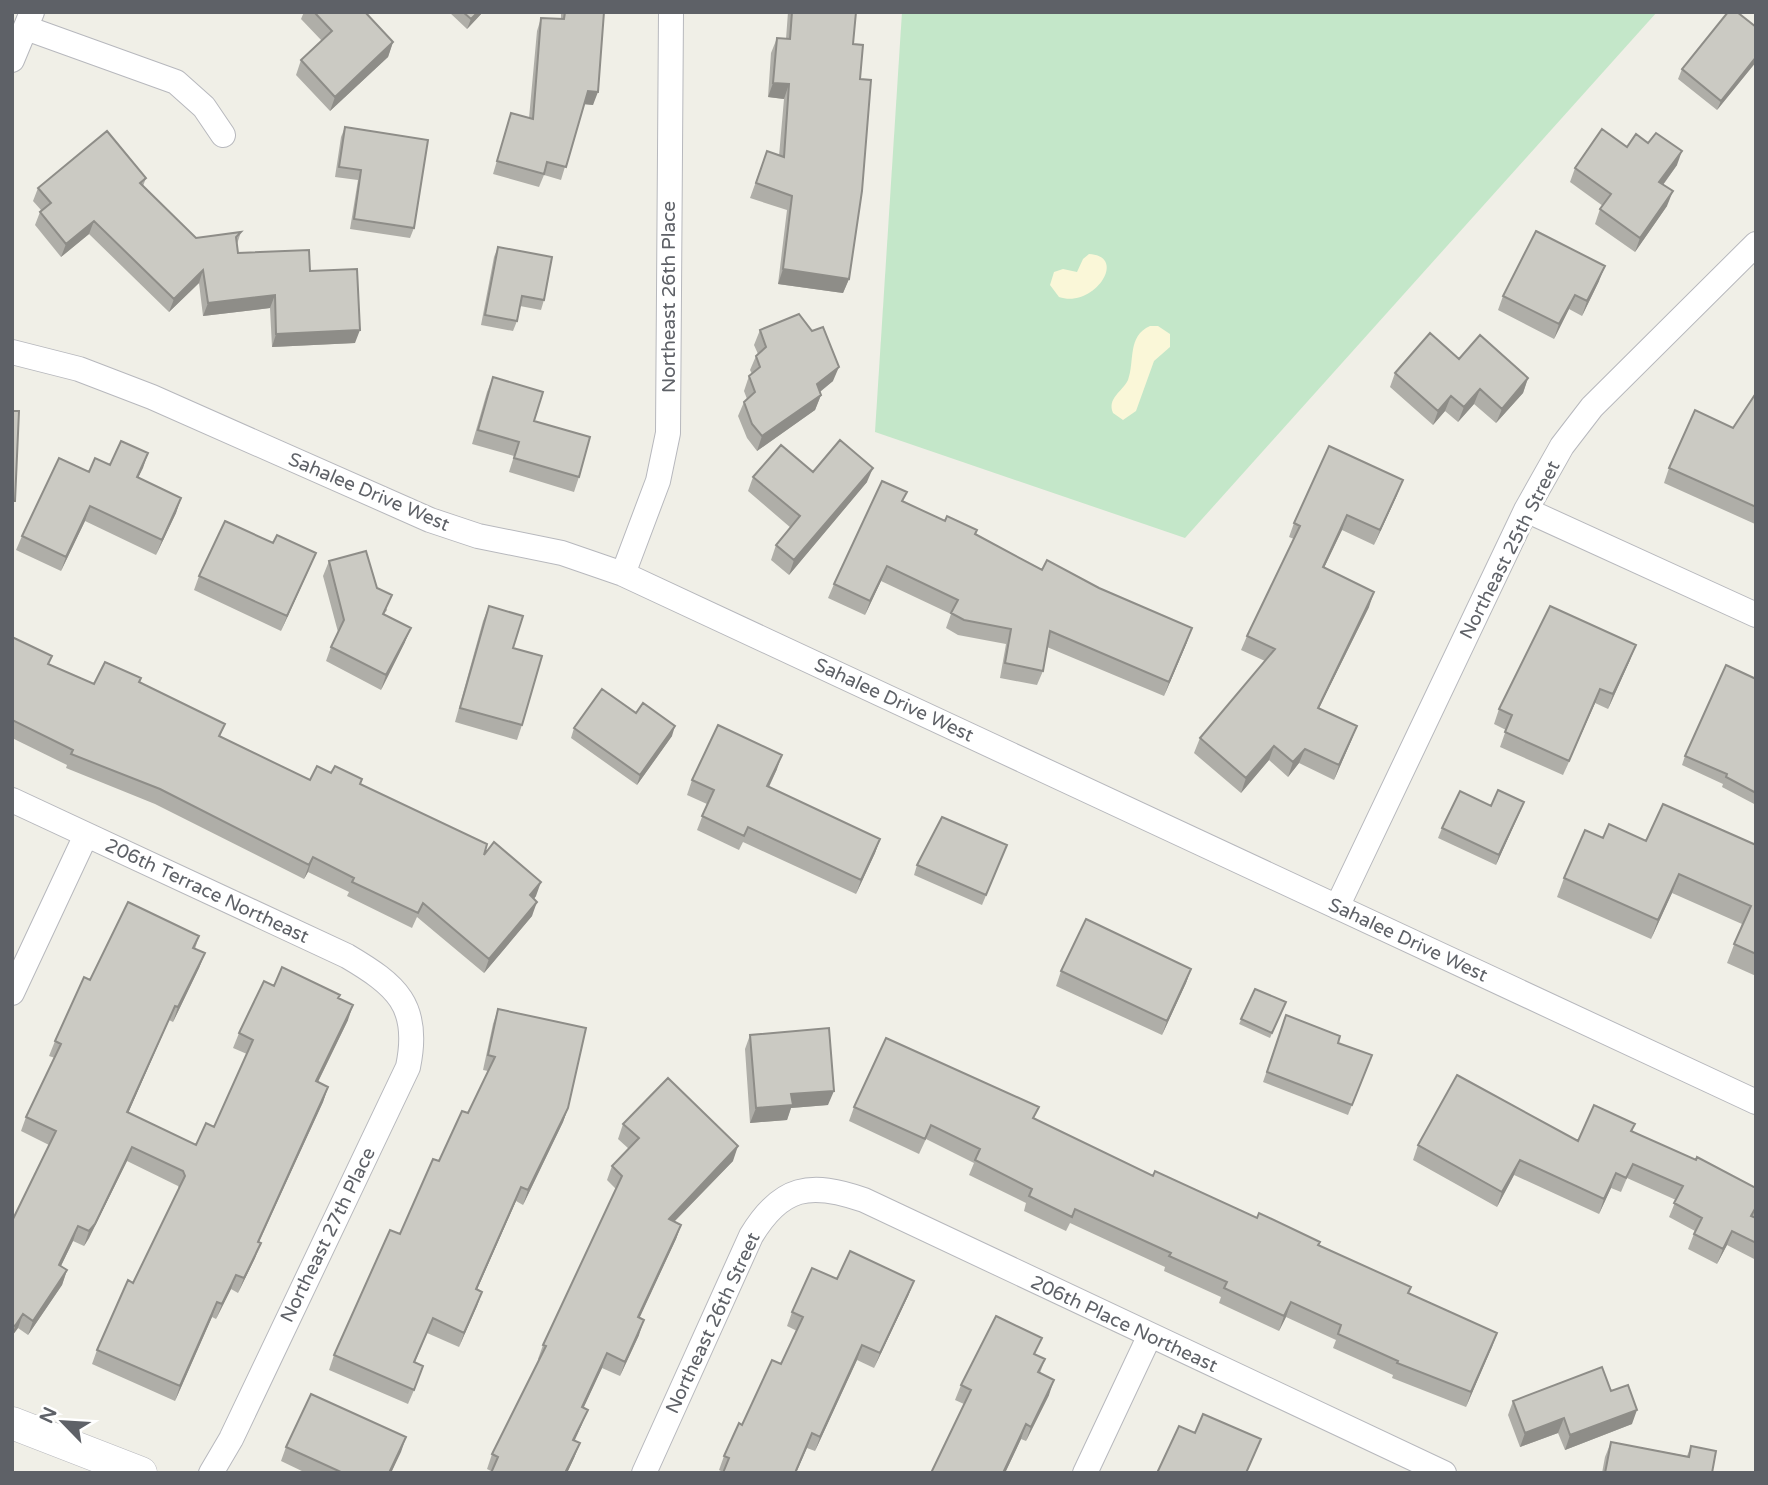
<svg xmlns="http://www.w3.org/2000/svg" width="1768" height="1485" viewBox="0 0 1768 1485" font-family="'Varela Round',sans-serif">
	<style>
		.green { fill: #c4e7c9 }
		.sand { fill: #faf7d8 }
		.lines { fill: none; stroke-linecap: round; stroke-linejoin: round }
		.minor-casing { stroke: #b7b8bd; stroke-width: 26 }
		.tertiary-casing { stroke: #b7b8bd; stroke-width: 33 }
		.minor { stroke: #fff; stroke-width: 24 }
		.tertiary { stroke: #fff; stroke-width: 32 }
		.wall { fill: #afaea8 }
		.shaded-wall { fill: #8e8d88 }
		.building { fill: #cbcac3; stroke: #8e8d88; stroke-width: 2 }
		.labels { text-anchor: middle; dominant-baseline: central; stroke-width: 6; stroke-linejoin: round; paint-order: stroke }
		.street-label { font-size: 19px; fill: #5e6167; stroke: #fff }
	</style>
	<rect width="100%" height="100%" fill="#f0efe7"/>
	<path class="green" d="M902,12h755l-472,526 -310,-106z"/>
	<path class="sand" d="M1089,254c40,2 5,55 -30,43l-9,-12 4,-13 9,-3 14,3 6,-13z
		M1150,326h8l12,8v13l-16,14 -18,50 -13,9 -10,-7c-6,-15 9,-21 15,-33 7,-19 -1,-44 22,-54z"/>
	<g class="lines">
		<g class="minor-casing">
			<path id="minor" d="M26,28l150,54 28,25 19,28
				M12,60l20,-48
				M12,352l67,17 73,28 278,123 48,16 84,17 61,21 1133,528
				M1526,510l230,105
				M623,574l35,-93 10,-48 3,-421
				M12,800l335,156c49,29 74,49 61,111l-177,372 -20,34
				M1337,907l189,-397 36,-64 30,-39 164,-163
				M12,993l74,-158
				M644,1473l107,-237c30,-50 59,-55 113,-36l580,273
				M1085,1473l64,-136"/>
		</g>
		<g class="tertiary-casing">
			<path id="tertiary" d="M12,1423l129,50"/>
		</g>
		<use href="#minor" class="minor"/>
		<use href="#tertiary" class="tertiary"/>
	</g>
	<path class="wall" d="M304,12h61l28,30 -5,15 -58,54 -34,-36 5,-15 21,-19 -21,-22z
		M449,12h34l-16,17z
		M561,12h43l-11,93 -9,-1 -23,76 -17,-5 -5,12 -46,-13 18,-61 18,5 8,-87 4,-13 20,1z
		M788,12h68l-3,32 7,35 -11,200 -6,14 -65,-9 9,-74 -37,-12 17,-47 12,5 5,-57 -16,-2 3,-44 6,-15 9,1z
		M1756,27v35l-39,48 -39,-31 4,-10z
		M345,127l69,101 -4,10 -60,-9 8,-49 -23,-3 6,-40z
		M1627,147l50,18 -14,20 4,21 -32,46 -40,-28 5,-15 3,-3 -33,-24 5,-14z
		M146,178l-3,8 53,52 45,-6 -4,12 1,9 72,18 45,72 -83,4 -2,-39 -67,8 -4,-33 -30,29 -80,-78 -28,23 -26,-32 5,-13 1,-2 -8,-9 5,-13z
		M498,247l46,53 -3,10 -21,-4 -3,15 -4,10 -32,-6 13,-68z
		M1599,281l-17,35 -13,-7 -15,30 -56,-29 5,-14z
		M760,330l73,51 -13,11 1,3 -6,15 -58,41 -10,-13 -9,-22 6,-14 3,-3 -3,-8 5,-15 3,-2 -2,-4 6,-14 2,-2 -4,-9z
		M1459,359l69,19 -5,15 -27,30 -22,-19 -16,18 -13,-11 -12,14 -43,-38 5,-14z
		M493,377l86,100 -5,15 -65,-20 5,-16 -42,-12 15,-52z
		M1756,393v129l-1,2 -91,-41 5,-15 64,-40z
		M148,453l-10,25 43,20 -5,15 -20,42 -71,-34 -24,50 -45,-21 6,-14 67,-64z
		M813,472l54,10 -78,93 -18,-15 5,-15 15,-17 -43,-37 5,-14z
		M1397,495l-23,50 -32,-15 -18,38 45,39 -50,101 38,18 -6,15 -17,39 -35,-17 -11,14 -19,-17 -28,33 -47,-40 6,-15 65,-77 -24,-11 6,-14 47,-97 -5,-2 5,-14z
		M903,502l42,19 31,13 66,36 145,72 -23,54 -117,-49 -4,24 -6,14 -37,-7 6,-34 -48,-9 -12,-7 5,-14 -70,-33 -16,34 -37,-17 6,-14z
		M273,543l43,10 -6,14 -29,64 -87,-41 5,-14z
		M329,561l48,27 10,22 -3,4 21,28 -24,48 -55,-29 5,-14 7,-15 -15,-56z
		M489,606l24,42 9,77 -5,15 -62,-18 28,-101z
		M12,637l37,27 45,20 45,-2 86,42 -5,12 90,44 21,-7 29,11 124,71 52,41 -2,3 -2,17 -48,57 -67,-56 -5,11 -65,-32 2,-4 -41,-20 -4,7 -149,-75 -89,-36 1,-3 -55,-27z
		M1630,660l-22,49 -13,-6 -32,72 -63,-28 6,-17 -12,-6 5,-15z
		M1756,679v126l-34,-18 1,-3 -41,-19 3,-9z
		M636,713l36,23 -35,49 -66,-47 3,-10z
		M777,769l-8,18 111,52 -5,14 -19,41 -113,-52 -4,8 -42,-20 10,-26 -20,-9 5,-15z
		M1524,802l-28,63 -58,-27 4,-10 49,-22z
		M1603,838l43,3 110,4v131l-29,-13 15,-39 -70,-31 -21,46 -94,-42 7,-19z
		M1003,855l-21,50 -68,-30 3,-10z
		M199,936l-4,13 10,4 -6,15 -26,54 -4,-2 -41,93 68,32 18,-18 33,-73 -14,-6 6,-15 35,-47 64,12 10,22 -30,62 10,5 -5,15 -64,140 -4,16 -17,35 -7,-4 -15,30 -4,-2 -37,84 -83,-37 5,-14 36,-67 46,-95 -1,-2 -51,-25 -38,77 -5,8 -11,-5 -12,25 6,4 -5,15 -34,50 -10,-7 -6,8v-115l37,-76 -28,-14 5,-14 29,-59 -6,-2 6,-15 35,-61z
		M1191,969l-5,14 -24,52 -106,-49 5,-15z
		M1255,989l31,13 -16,36 -31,-14z
		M498,1009l70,99 -5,14 -40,83 -7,-4 -39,88 5,3 -23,55 -32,-14 -12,29 3,19 -10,23 -79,-34 5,-15 105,-194 29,-48 20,-42 -5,-1 10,-46z
		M1286,1015l52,28 34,12 -24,60 -85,-33z
		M750,1035l78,70 -37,3 -4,12 -37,3 -5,-74z
		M854,1107l181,12 118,57 165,69 91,48 88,40 -31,74 -74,-29 1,-3 -60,-27 3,-8 -50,-23 -7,14 -60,-28 2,-6 -57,-26 1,-4 -95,-44 -4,8 -42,-20 2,-8 -57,-28 5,-12 -48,-24 -7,15 -70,-33z
		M623,1124l110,37 -58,60 6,4 -5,14 -37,79v17l-19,41 -18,-8 -19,40 -1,16 -7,16 5,3 -6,15 -7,15h-76v-2l-4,-2 5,-15 47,-94 -1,-1 5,-14 73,-156 -9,-9 5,-14 17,-17 -11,-10z
		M1635,1124l-3,7 124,57v24l-3,5 3,1v42l-29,-15 -10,19 -29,-15 7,-18 -26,-14 7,-17 -49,-22 -6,14 -10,-4 -12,26 -85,-39 -17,32 -84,-47 5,-15 160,-4z
		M837,1279l77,2 -6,15 -34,72 -17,-8 -42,91 -8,-3 -84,24 -4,-2 5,-14 18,-31 39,-61 16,-33 -10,-5 5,-14z
		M1036,1355l9,4 -5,14 9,22 -23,46 -5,-2 -16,34h-74l33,-69 -9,-4 6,-15z
		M1513,1401l119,23 -67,26 -7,-17 -38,14 -12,-32z
		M406,1437l-15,36h-85l-25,-12 5,-14z
		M1611,1442l76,14 4,-10 21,27h-110l3,-16z"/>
	<path class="shaded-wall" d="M478,12h5l-16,17 4,-10z
		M393,42l-5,15 -58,54 5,-14z
		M1756,57v5l-39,48 4,-9z
		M773,83l16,1 -5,15 -16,-2z
		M588,91l10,1 -5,13 -10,-1z
		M1682,151l-5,14 -23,32 5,-15z
		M1673,191l-6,15 -32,46 5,-14z
		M94,221l-5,13 -28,23 5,-13z
		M1605,266l-6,15 -17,35 5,-15z
		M783,269l66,10 -6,14 -65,-9z
		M203,270l-4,13 -30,29 5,-13z
		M275,295l-5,13 -67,8 5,-13z
		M1575,295l-6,14 -15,30 5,-15z
		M360,330l-5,13 -83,4 4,-13z
		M839,367l-6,14 -22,18 6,-15z
		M1528,378l-5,15 -27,30 6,-14z
		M1480,389l-6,15 -16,18 6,-15z
		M821,395l-6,15 -58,41 5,-15z
		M1451,396l-6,15 -12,14 5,-14z
		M148,453l-5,15 -12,24 6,-15z
		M873,468l-6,14 -78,93 5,-15z
		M1403,480l-6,15 -23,50 6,-15z
		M181,498l-5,15 -20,42 6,-15z
		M90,506l-5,15 -24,50 5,-14z
		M1347,515l-5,15 -25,52 6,-15z
		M316,553l-6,14 -29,64 6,-15z
		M887,566l-6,15 -16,34 5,-14z
		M1374,592l-5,15 -57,115 6,-14z
		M411,628l-6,14 -24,48 5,-15z
		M1192,628l-5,14 -23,54 5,-14z
		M1636,645l-6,15 -22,49 5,-15z
		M1600,689l-5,14 -32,72 6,-14z
		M675,726l-3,10 -35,49 3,-10z
		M1357,726l-6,15 -17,39 5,-15z
		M1274,746l-5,14 -28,33 5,-15z
		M1305,749l-6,14 -11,14 5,-15z
		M782,755l-5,14 -15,32 5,-15z
		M1524,802l-4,10 -24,53 3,-10z
		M880,839l-5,14 -19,41 5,-14z
		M313,857l-5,15 -4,7 5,-14z
		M1679,874l-7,19 -21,46 7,-19z
		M541,882l-5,14 -12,14 6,-15z
		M537,902l-5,14 -48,57 5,-14z
		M205,953l-6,15 -26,54 5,-15z
		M1191,969l-5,14 -24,52 5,-14z
		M353,1005l-5,15 -37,76 5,-15z
		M175,1006l-6,14 -47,107 5,-15z
		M328,1087l-5,15 -71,154 6,-14z
		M834,1091l-6,14 -37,3 -4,12 -37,3 6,-15 35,-14z
		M568,1108l-5,14 -40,83 5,-15z
		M738,1146l-5,15 -70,72 6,-14z
		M132,1147l-5,14 -38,77 -5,8 5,-15z
		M1520,1160l-6,15 -17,32 5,-15z
		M1616,1173l-5,15 -12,26 5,-15z
		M521,1187l-5,14 -45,102 5,-14z
		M681,1225l-5,14 -43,93 5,-15z
		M78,1226l-5,15 -19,39 5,-15z
		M1732,1231l-5,14 -10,19 6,-15z
		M261,1243l-6,15 -17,35 6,-15z
		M67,1270l-5,15 -34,50 5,-14z
		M236,1275l-5,14 -15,30 6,-15z
		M914,1281l-6,15 -34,72 6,-15z
		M482,1292l-5,14 -18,41 5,-14z
		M217,1302l-5,15 -37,84 5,-15z
		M1291,1302l-5,15 -7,14 5,-15z
		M23,1314l-5,14 -6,8 3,-10z
		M644,1320l-5,15 -19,41 5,-14z
		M1497,1333l-5,14 -26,60 5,-15z
		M862,1345l-5,15 -42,91 5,-14z
		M607,1353l-5,15 -25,54 5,-15z
		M1054,1380l-5,15 -23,46 5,-14z
		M588,1410l-6,14 -14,30 5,-14z
		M1637,1410l-5,14 -67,26 5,-15z
		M1564,1418l-6,15 -38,14 5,-14z
		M1026,1424l-5,15 -16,34h-2z
		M812,1433l-5,15 -11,25h-1z
		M406,1437l-5,15 -10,21h-2z
		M580,1443l-6,15 -7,15h-2z"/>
	<path class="building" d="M314,12h51l28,30 -58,55 -34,-37 31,-29z
		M463,12h15l-7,7z
		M565,12h39l-6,80 -10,-1 -22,76 -19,-5 -3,12 -47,-13 14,-48 22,6 8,-101 23,1z
		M792,12h64l-3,32 10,1 -3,34 11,1 -9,111 -13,88 -66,-10 9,-73 -36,-13 11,-32 17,6 5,-73 -16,-1 4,-45 13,1z
		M1728,12h9l19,15v30l-35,44 -39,-32z
		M345,127l83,13 -14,88 -60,-9 7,-49 -22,-3z
		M1602,129l25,18 9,-13 12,9 8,-10 26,18 -23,31 14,9 -33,47 -40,-29 11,-15 -36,-26z
		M107,131l39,47 -6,5 56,55 45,-6 -5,5 2,16 71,-3 1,21 47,-2 3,61 -84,4 -1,-39 -67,8 -5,-33 -29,29 -80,-78 -28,23 -26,-32 11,-9 -13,-15z
		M1536,231l69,35 -18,35 -12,-6 -16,29 -56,-28z
		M498,247l54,10 -8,43 -22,-4 -5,25 -32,-6z
		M799,314l13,17 11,-4 16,40 -22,17 4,11 -59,41 -10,-12 -8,-22 11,-10 -6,-16 11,-9 -4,-11 10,-9 -6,-17z
		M1430,333l29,26 21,-24 48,43 -26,31 -22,-20 -16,18 -13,-11 -13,15 -43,-38z
		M493,377l50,15 -9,29 56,16 -11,40 -65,-19 5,-16 -41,-12z
		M1756,393v114l-87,-39 26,-58 38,18z
		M12,411h7l-4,90h-3z
		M840,440l33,28 -79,92 -18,-15 24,-29 -47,-39 28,-32 32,27z
		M121,441l27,12 -11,24 44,21 -19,42 -72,-34 -24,51 -44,-21 37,-78 30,14 6,-14 15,7z
		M1329,446l74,34 -23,50 -33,-15 -24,52 51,25 -56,116 39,18 -18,39 -34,-16 -12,13 -19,-16 -28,32 -46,-40 75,-89 -28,-13 53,-110 -6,-3z
		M882,481l25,11 -5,9 43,20 2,-5 30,14 -2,4 67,36 5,-10 52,28 93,40 -23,54 -119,-51 -7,40 -38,-8 6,-34 -47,-9 -13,-7 7,-13 -71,-34 -17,35 -36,-17z
		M225,521l48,22 4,-8 39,18 -29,63 -88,-40z
		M366,551l11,37 15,7 -9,19 28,14 -25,47 -55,-28 13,-27 -15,-59z
		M489,606l34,10 -10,32 29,8 -20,69 -62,-17z
		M1550,606l86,39 -23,49 -13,-5 -31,72 -64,-29 7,-17 -13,-6z
		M12,637l40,19 -4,8 46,20 11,-22 36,16 -2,4 86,42 -6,12 91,44 7,-14 14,7 4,-7 27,13 -2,5 127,60 -3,11 10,-13 47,40 -11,13 7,7 -48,57 -66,-56 -5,10 -66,-31 2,-4 -41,-21 -4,8 -149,-76 -89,-35 2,-4 -61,-30z
		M1726,665l30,14v114l-30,-16 1,-3 -42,-18z
		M602,689l34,24 7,-10 32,23 -35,49 -66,-47z
		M718,725l64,30 -15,31 113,53 -19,41 -113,-53 -4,9 -42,-20 12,-26 -22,-10z
		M1498,790l26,12 -25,53 -57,-27 18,-37 31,15z
		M1663,804l93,41v109l-22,-10 17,-38 -72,-32 -21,46 -94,-42 21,-48 18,8 6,-14 37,17z
		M942,817l65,28 -21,50 -69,-30z
		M128,902l71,34 -6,12 12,5 -27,54 -3,-1 -48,106 69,33 10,-22 8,4 39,-87 -14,-7 25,-52 10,5 8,-19 58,28 -2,3 15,7 -37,76 12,6 -70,155 3,1 -17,35 -8,-3 -14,29 -5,-2 -37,84 -83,-36 31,-70 5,3 52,-107 -2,-5 -51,-24 -37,77 -6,7 -11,-5 -19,39 8,5 -34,51 -10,-7 -8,12 -3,-1v-104l44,-90 -30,-14 35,-73 -6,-3 29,-64 6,3z
		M1086,919l105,50 -24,52 -106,-50z
		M1255,989l31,13 -14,31 -31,-14z
		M498,1009l88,19 -18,80 -40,82 -7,-3 -45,102 6,3 -18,41 -31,-15 -19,44 9,4 -9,24 -80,-35 56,-125 10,4 33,-75 6,2 23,-50 6,2 27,-56 -7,-2z
		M1286,1015l54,21 -2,7 34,12 -20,50 -85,-33z
		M829,1028l5,63 -43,3 2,11 -37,3 -6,-73z
		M886,1038l153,69 -6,11 120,58 2,-5 102,47 2,-5 61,29 -2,3 93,42 -3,6 89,40 -26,59 -74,-29 1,-2 -60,-27 3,-9 -50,-23 -7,14 -60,-28 3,-6 -58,-26 2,-3 -96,-44 -3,8 -43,-21 3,-7 -57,-29 5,-11 -49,-24 -6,14 -71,-32z
		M1457,1075l121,66 16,-36 41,19 -4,7 65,29 1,-3 59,31v19l-5,9 5,2v25l-24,-12 -9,18 -29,-15 8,-16 -28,-15 9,-17 -50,-22 -7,14 -10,-5 -12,26 -84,-39 -18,32 -84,-47z
		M668,1078l70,68 -69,73 12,6 -43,92 6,3 -19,42 -18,-9 -25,54 6,3 -15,30 7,3 -15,30h-74l7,-16 -6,-3 54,-108 -3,-1 79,-169 -10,-10 27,-28 -16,-14z
		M850,1251l64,30 -34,72 -18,-8 -42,92 -8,-4 -17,40h-72l6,-15 -5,-2 15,-33 3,2 30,-65 9,4 22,-47 -11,-5 20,-44 25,11z
		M996,1316l46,22 -8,16 11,5 -7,13 16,8 -23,47 -5,-3 -23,49h-72l40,-83 -10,-5z
		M1602,1367l9,24 17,-6 9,25 -67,25 -6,-17 -39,15 -12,-32z
		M311,1394l95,43 -17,36h-46l-57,-26z
		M1203,1414l58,25 -15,34h-89l22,-47 16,7z
		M1611,1442l78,15 2,-11 25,5 -4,22h-107z"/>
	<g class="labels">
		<g class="street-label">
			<text transform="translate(669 297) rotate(-90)">Northeast 26th Place</text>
			<text transform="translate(369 492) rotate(23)">Sahalee Drive West</text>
			<text transform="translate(1510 550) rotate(-63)">Northeast 25th Street</text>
			<text transform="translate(894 700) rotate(25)">Sahalee Drive West</text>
			<text transform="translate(207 891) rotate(25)">206th Terrace Northeast</text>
			<text transform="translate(1408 940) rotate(25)">Sahalee Drive West</text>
			<text transform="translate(328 1235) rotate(-64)">Northeast 27th Place</text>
			<text transform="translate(713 1323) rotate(-65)">Northeast 26th Street</text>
			<text transform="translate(1124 1324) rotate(25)">206th Place Northeast</text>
		</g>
	</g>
	<rect width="1768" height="1485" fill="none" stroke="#5e6167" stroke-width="28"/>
	<g transform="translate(63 1422) rotate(295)" stroke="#ffffff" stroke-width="5" paint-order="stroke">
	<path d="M0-5L12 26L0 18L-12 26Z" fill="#5e6167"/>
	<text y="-10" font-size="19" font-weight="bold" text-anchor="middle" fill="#5e6167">N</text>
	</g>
</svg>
